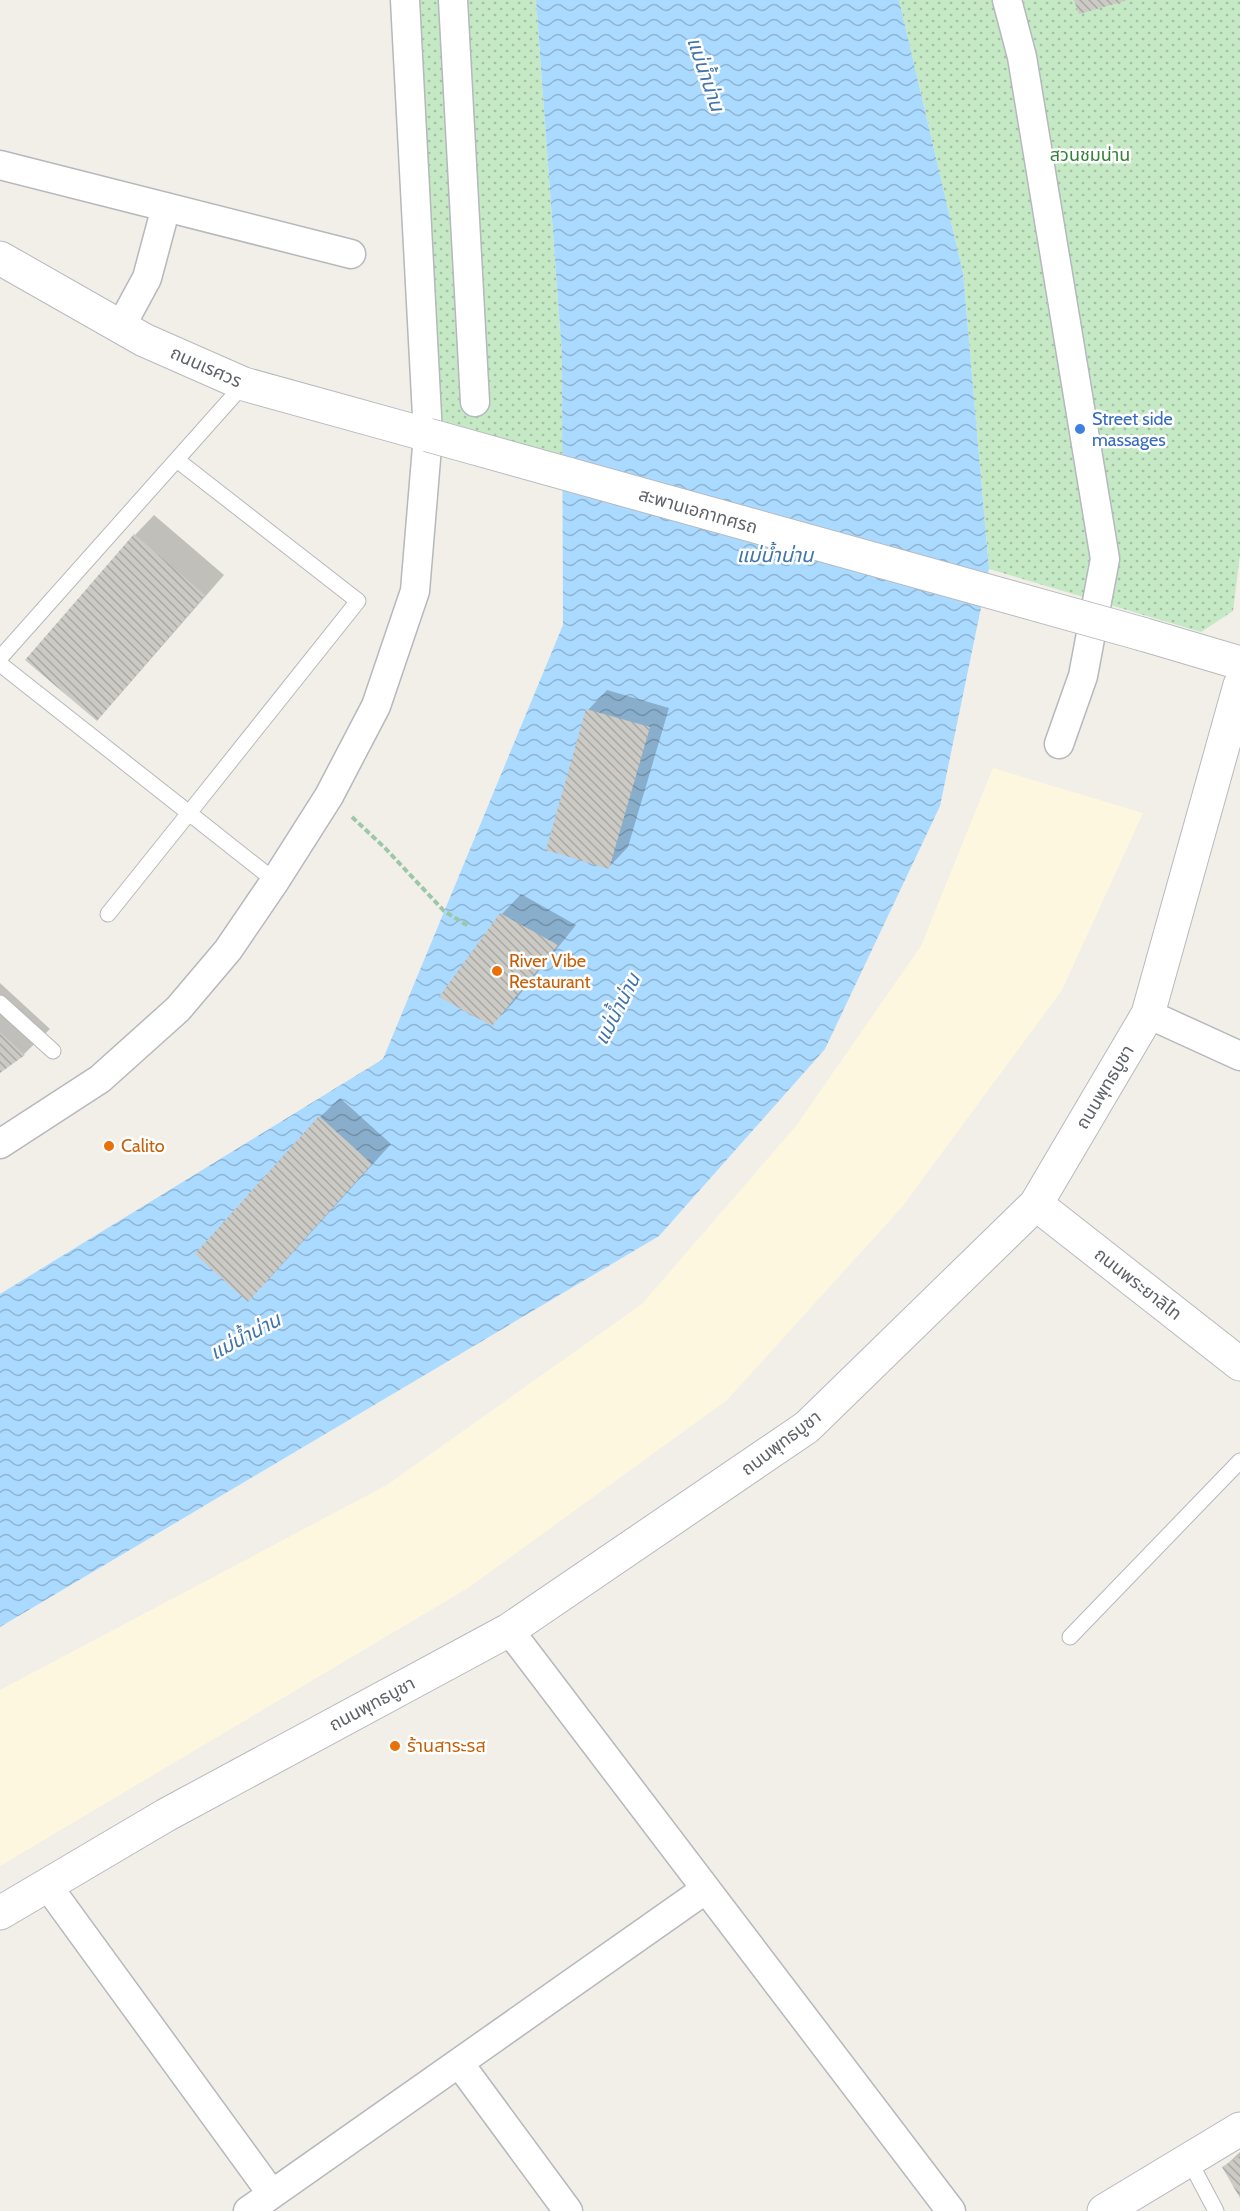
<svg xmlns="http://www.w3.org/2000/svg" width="1240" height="2211" viewBox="0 0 1240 2211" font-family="Cabin,'Noto Sans Thai',sans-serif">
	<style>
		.commercial { fill: #fef7e0 }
		.park { fill: url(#park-dots) }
		.water { fill: url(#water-waves) }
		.shadow { fill: #0003 }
		.building { fill: url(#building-back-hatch) }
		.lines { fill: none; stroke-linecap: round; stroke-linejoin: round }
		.lane-casing { stroke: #b5b8bc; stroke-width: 17 }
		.street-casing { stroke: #b5b8bc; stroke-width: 31 }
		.secondary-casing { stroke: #b6babf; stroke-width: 35 }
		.path { stroke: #9cc7a9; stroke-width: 4; stroke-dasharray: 6 3; stroke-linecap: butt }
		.lane { stroke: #fff; stroke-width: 15 }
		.street { stroke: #fff; stroke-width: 28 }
		.secondary { stroke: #fff; stroke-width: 33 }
		.secondary-bridge-casing { stroke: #b6babf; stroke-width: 35; stroke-linecap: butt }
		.secondary-bridge { stroke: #fff; stroke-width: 33 }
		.shop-dot { fill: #3f7fe0; stroke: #fff; stroke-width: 2 }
		.food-dot { fill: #e8710a; stroke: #fff; stroke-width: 2 }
		.labels { text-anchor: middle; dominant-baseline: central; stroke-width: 5; stroke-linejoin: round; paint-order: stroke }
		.park-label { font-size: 18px; fill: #348238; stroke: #fff }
		.street-label { font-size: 18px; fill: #5f6368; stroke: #fff }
		.shop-label { font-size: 18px; fill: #366cbe; stroke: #fff; text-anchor: start }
		.food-label { font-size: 18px; fill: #c56008; stroke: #fff; text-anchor: start }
		.water-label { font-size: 20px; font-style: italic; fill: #4174aa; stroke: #fff }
	</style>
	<defs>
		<pattern id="park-dots" width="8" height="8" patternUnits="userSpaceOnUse" patternTransform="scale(1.5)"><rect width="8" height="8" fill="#c5e8c5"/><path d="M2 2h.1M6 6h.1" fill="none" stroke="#a3c0a4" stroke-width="1.8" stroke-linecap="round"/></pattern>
		<pattern id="water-waves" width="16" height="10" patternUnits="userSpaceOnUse" patternTransform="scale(1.5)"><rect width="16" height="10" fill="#aadaff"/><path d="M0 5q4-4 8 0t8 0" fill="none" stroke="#8eb4d2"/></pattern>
		<pattern id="building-back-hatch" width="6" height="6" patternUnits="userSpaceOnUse" patternTransform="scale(1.5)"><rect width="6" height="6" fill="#cccac5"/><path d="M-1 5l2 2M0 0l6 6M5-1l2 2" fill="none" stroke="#a9a8a4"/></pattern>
	</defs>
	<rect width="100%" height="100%" fill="#f1efe8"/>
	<path class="commercial" d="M993,768l150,45 -81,177 -160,217 -175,193 -259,188 -468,278v-176l387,-205 255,-181 154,-178 125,-180z"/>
	<path class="park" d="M405,0h131l26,355 1,99 -135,-19z
		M899,0h341v554l-7,57 -32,21 -212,-63 -26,-296z"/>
	<path class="water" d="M536,0h363l64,273 26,296 -49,237 -115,243 -166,187 -659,391v-333l383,-235 180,-434 -1,-270z"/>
	<path class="shadow" d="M154,515l70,60 -108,124 -19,20 38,-184z
		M607,690l62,18 -41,139 -19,20 -21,-157z
		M521,894l55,31 -64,79 -20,20 -51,-27 61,-83z
		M0,983l50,46 -26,25 -24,17z
		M340,1098l51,46 -123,136 52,-163z
		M1240,2152v43l-16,-28z"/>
	<path class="building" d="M1074,0h51v1l-46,13z
		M134,534l71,61 -108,126 -72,-61z
		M586,709l64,18 -41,142 -63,-19z
		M500,913l58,32 -66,81 -53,-29z
		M0,1032l25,23 -25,18z
		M319,1116l53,48 -124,138 -53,-48z
		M1240,2156v42l-18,-31z"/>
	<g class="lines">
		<g class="lane-casing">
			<path id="lane" d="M177,460l181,141 -169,212 86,68
				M0,658l244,-274
				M0,664l189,149 -81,101
				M0,1003l53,48
				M1070,1637l170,-176
				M1189,2160l27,51"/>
		</g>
		<g class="street-casing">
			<path id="street" d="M453,0l22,402
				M1007,0l15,57 83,502 -22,117 -24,68
				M0,165l351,89
				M121,326l26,-48 19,-71
				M1148,1014l92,42
				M0,1144l100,-65 78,-70 50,-59 47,-69 54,-85 47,-90 39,-115 13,-156 -23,-435
				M509,1630l442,581
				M47,1885l225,309
				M459,2063l109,148
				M248,2211l458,-322"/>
		</g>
		<g class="secondary-casing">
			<path id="secondary" d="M0,258l144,82 100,44 184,51
				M1142,634l98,29
				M1036,1204l204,160
				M0,1913l166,-98 343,-185 298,-203 229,-223 112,-190 92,-329
				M1104,2211l136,-82"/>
		</g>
		<path class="path" d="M352,817l33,31 59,63 26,16"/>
		<use href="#lane" class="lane"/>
		<use href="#street" class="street"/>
		<use href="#secondary" class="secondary"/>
		<g class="secondary-bridge-casing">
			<path id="secondary-bridge" d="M428,435l714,199"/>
		</g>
		<use href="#secondary-bridge" class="secondary-bridge"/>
	</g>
	<circle class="shop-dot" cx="1080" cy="429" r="6"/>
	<g class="food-dot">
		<circle cx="497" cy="971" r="6"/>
		<circle cx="109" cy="1146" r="6"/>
		<circle cx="395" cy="1746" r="6"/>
	</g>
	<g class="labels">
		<g class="park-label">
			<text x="1090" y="155">สวนชมน่าน</text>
		</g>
		<g class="street-label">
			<text transform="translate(206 367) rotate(24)">ถนนเรศวร</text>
			<text transform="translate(698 511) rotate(16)">สะพานเอกาทศรถ</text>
			<text transform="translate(1105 1087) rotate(-59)">ถนนพุทธบูชา</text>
			<text transform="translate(1138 1284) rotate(38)">ถนนพระยาลิไท</text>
			<text transform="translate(781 1443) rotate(-37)">ถนนพุทธบูชา</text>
			<text transform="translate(372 1704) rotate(-28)">ถนนพุทธบูชา</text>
		</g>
		<g class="shop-label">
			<text x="1092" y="419">Street side<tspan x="1092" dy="21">massages</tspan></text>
		</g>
		<g class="food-label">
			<text x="509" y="961">River Vibe<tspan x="509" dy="21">Restaurant</tspan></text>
			<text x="121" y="1146">Calito</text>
			<text x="407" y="1746">ร้านสาระรส</text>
		</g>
		<g class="water-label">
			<text transform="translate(706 74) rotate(71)">แม่น้ำน่าน</text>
			<text x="775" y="555">แม่น้ำน่าน</text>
			<text transform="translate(617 1009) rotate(-63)">แม่น้ำน่าน</text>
			<text transform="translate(245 1336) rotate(-28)">แม่น้ำน่าน</text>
		</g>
	</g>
</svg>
